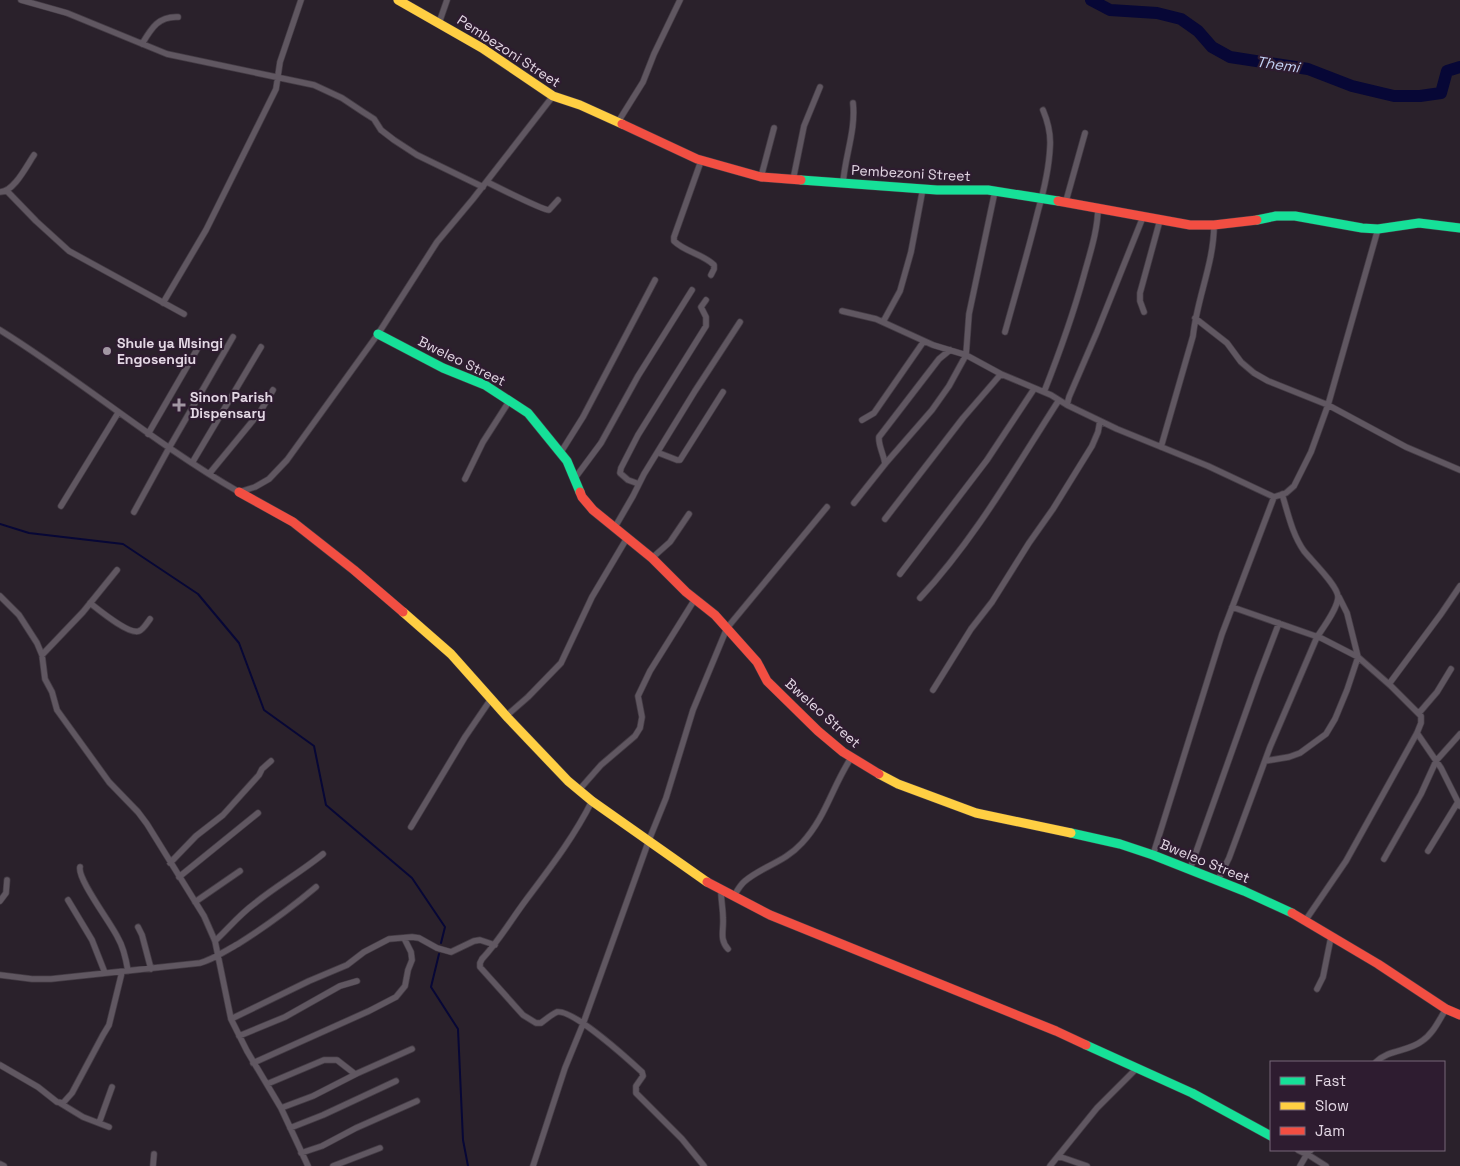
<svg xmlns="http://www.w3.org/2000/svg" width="1460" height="1166" viewBox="0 0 1460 1166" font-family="'Space Grotesk',sans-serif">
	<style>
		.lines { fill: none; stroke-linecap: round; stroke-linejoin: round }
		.stream { stroke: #070736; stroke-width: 2 }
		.river { stroke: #070736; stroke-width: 12 }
		.street-casing { stroke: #443c45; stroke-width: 7 }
		.fast-casing { stroke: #443c45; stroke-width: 10 }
		.slow-casing { stroke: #443c45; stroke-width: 10 }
		.jam-casing { stroke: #443c45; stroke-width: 10 }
		.street { stroke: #605761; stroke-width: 5.5 }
		.fast { stroke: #16e098; stroke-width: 9 }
		.slow { stroke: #ffcf43; stroke-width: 9 }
		.jam { stroke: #f24e42; stroke-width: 9 }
		.poi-dot { fill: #a297a3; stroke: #2e1c30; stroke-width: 2 }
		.labels { text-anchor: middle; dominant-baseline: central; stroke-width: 4.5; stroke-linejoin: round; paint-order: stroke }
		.street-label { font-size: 14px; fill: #e3d7e4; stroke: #2e1c30 }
		.poi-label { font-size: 14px; font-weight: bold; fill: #e3d7e4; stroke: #2e1c30; text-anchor: start }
		.water-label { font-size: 15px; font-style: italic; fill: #c2d0f3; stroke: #2e1c30 }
	</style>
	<rect width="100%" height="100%" fill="#2a212b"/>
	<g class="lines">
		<path class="stream" d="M0,524l29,9 94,11 75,50 41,49 25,67 50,36 12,59 86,73 33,49 -4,16
			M439,954l-8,33 27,42 5,111 5,26"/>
		<path class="river" d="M1091,0l19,10 47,3 24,6 17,12 14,16 18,10 78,12 44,17 42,10h26l21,-3 6,-22 13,-4"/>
		<g class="street-casing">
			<path id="street" d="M21,0l46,13 100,41 147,31 28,13 21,14 11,7 7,11 13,10 23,15 66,32
				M439,23l8,-23
				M142,44c9,-15 16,-28 36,-27
				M618,122l25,-40 11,-28 26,-54
				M701,161l-27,76v4c11,11 29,13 40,24v4l-3,6
				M761,177l13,-49
				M793,180l11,-54 16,-39
				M487,182c10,5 56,28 62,28l9,-10
				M843,183c2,-27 13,-53 10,-80
				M7,191l29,30 33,30 115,63
				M0,192c14,0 27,-27 34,-37
				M1066,201l19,-68
				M163,303l43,-73 70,-141 4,-27 21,-62
				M842,311l34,8 57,26 33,10 35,19 50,21 16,10 50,24 91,37 66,31
				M1144,312l-4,-11v-8l20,-73
				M1195,318l32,25 14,19 13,11 14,8 60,24 78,42 54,23
				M883,322l17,-31 11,-39 12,-64
				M0,330c82,51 155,114 239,162l16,-5 14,-8 18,-19 91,-126 59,-92 36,-43 80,-103
				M1005,332c11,-40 23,-80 33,-121 6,-21 11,-42 12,-64 1,-13 -2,-25 -7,-37
				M1044,392c15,-38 29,-77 40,-117 6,-22 14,-45 14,-68
				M1067,405l2,-8 28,-65 46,-115
				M862,420l12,-7 50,-72
				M148,434l51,-88
				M1161,447l32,-111c4,-38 21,-73 21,-111
				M561,452l22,-35 72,-137
				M659,453l18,7h3l43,-68
				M192,463l69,-116
				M885,464c-1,-9 -7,-19 -6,-27l60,-78 11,-9
				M209,474l51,-62 13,-22
				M575,478l26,-35 37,-67 54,-86
				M465,479l18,-37 27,-42
				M639,484l-11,-4 -8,-7 1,-5 17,-33 68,-109v-9l-5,-10 5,-7
				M854,503l31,-39 47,-54 17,-24 17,-31 3,-41 26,-123
				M61,506l57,-93
				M134,512l35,-64 64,-111
				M885,519l78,-101 38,-44
				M615,527l18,-31 11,-22 51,-83 45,-69
				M652,558l18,-16 19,-28
				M900,574l87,-114 47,-71
				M0,596l19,19 18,28 5,12 3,24 7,13 5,18 52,72 29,30 9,12 57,92 11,25 16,78 16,32 34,57 27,58
				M920,598c55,-59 95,-130 139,-198
				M90,603c9,7 39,32 49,28 4,-1 8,-8 11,-12
				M1232,607l89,31 37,19 33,29 30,30v7l-4,10 -71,128 -41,60
				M42,655l41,-43 34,-42
				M1389,684l52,-70 19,-28
				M933,690l38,-61 21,-27 37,-59 24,-34 39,-63 6,-14 2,-11
				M1419,713l18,-21 14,-23
				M506,716l22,-19 33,-34 31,-66 35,-59
				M1417,733l24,35 19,38
				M1265,761l24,-4 11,-4 26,-19 9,-15 12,-29 11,-33 -11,-44 -8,-16
				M579,790l22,-25 34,-29 5,-8 2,-11 -4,-21 12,-25 45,-72
				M592,801c-18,36 -42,67 -66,99 -15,20 -27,41 -44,59l-2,4v4l43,48 13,8h5c4,-3 11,-9 16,-11 16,-3 72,48 85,60l1,4 -7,10v7l46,46 22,27
				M411,827l54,-90 26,-38
				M1428,851l30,-49
				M1153,855l69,-221 52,-137 12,-4 8,-7 17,-34 17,-47 50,-176
				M1384,859l37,-65 15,-33 24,-27
				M170,863l26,-27 27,-21 36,-40 3,-6 9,-8
				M80,867c-3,12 31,56 38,71 6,10 8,21 10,33
				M1190,869l68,-191 21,-55
				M179,877l79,-64
				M1218,880l11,-22 41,-111 47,-110c6,-9 21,-29 21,-40 0,-11 -26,-36 -34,-46 -12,-17 -16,-38 -22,-57
				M721,890c0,10 2,19 2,28 1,12 -4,21 5,31
				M734,896c3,-5 6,-11 11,-15 18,-15 40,-19 57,-38 24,-26 30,-56 49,-85
				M68,900l24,40 13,33
				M0,901l6,-8 1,-13
				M195,902l45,-31
				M138,927l4,8 9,34
				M215,941c13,-12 24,-26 39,-37 22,-18 47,-32 69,-50
				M0,975l32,4h19l149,-16c14,-4 25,-12 38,-19 27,-17 53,-36 78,-57
				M1317,989l6,-12 8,-40
				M231,1019l78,-38 38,-16 17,-13 25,-13 23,-2 7,1 18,10 14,4 23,-11 6,-1 15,5
				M239,1036l46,-19 55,-31 17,-5
				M1376,1062c13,-13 32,-10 46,-21 11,-7 17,-21 24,-32
				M253,1063l116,-52 27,-14 9,-11 3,-16 4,-10 -1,-8 -7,-14
				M0,1065l38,22 19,15 6,1 9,-10 31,-58 6,-10 13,-53
				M267,1084l57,-24h13l18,14
				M60,1103l23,14 26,10
				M281,1108l32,-12 45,-23 54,-24
				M99,1123l13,-36
				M290,1128l33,-13 73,-34
				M1298,1150l8,4 5,-4
				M301,1153l21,-7 34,-18 61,-27
				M1058,1156l29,10
				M0,1164l4,2
				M153,1166l1,-12
				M333,1166l47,-18
				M533,1166l32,-98 18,-44 66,-184 17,-42 27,-88 34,-82 100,-121
				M1050,1166l47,-58 40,-40
				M1300,1166l7,-12 19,12"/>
		</g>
		<g class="fast-casing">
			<path id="fast" d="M801,180l136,10h51l70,11
				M1257,220l19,-4h19l67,12 16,1 41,-6 41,5
				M378,334l65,34 42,17 43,28 39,48 13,31
				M1071,833l49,11 33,11 91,36 48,22
				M1086,1045l106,48 79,43"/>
		</g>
		<g class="slow-casing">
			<path id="slow" d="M398,0l84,48 71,48 27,9 42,19
				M403,612l48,42 57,64 60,63 24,20 115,81
				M879,774l19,10 78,29 95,20"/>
		</g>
		<g class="jam-casing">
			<path id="jam" d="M622,124l75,35 64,18 40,3
				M1058,201l132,24h24l43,-5
				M239,492l54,30 61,48 49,42
				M580,492l2,5 11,13 59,48 34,34 29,23 42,47 10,19 51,50 25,21 36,22
				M707,882l63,33 286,116 30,14
				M1292,913l86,51 68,45 14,6"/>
		</g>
		<use href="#street" class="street"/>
		<use href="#fast" class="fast"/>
		<use href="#slow" class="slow"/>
		<use href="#jam" class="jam"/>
	</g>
	<g class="poi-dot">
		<circle cx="107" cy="351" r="5"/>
		<path d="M176.5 397.5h5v5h5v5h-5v5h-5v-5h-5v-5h5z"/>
	</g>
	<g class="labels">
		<g class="street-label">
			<text transform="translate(509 51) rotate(33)">Pembezoni Street</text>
			<text transform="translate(911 173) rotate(3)">Pembezoni Street</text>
			<text transform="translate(462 361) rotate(26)">Bweleo Street</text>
			<text transform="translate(823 713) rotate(42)">Bweleo Street</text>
			<text transform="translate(1205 861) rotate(22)">Bweleo Street</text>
		</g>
		<g class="poi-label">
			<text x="117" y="343">Shule ya Msingi<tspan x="117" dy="16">Engosengiu</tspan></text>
			<text x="190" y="397">Sinon Parish<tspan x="190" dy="16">Dispensary</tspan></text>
		</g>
		<g class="water-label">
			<text transform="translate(1278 64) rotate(8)">Themi</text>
		</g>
	</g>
	<rect x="1270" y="1061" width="175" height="90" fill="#2e1c30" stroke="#766778"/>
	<rect x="1280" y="1077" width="25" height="8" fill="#16e098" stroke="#766778"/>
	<text x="1315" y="1086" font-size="15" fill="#e3d7e4">Fast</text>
	<rect x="1280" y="1102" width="25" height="8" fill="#ffcf43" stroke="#766778"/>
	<text x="1315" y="1111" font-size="15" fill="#e3d7e4">Slow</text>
	<rect x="1280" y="1127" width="25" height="8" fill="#f24e42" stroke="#766778"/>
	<text x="1315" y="1136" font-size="15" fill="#e3d7e4">Jam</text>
</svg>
